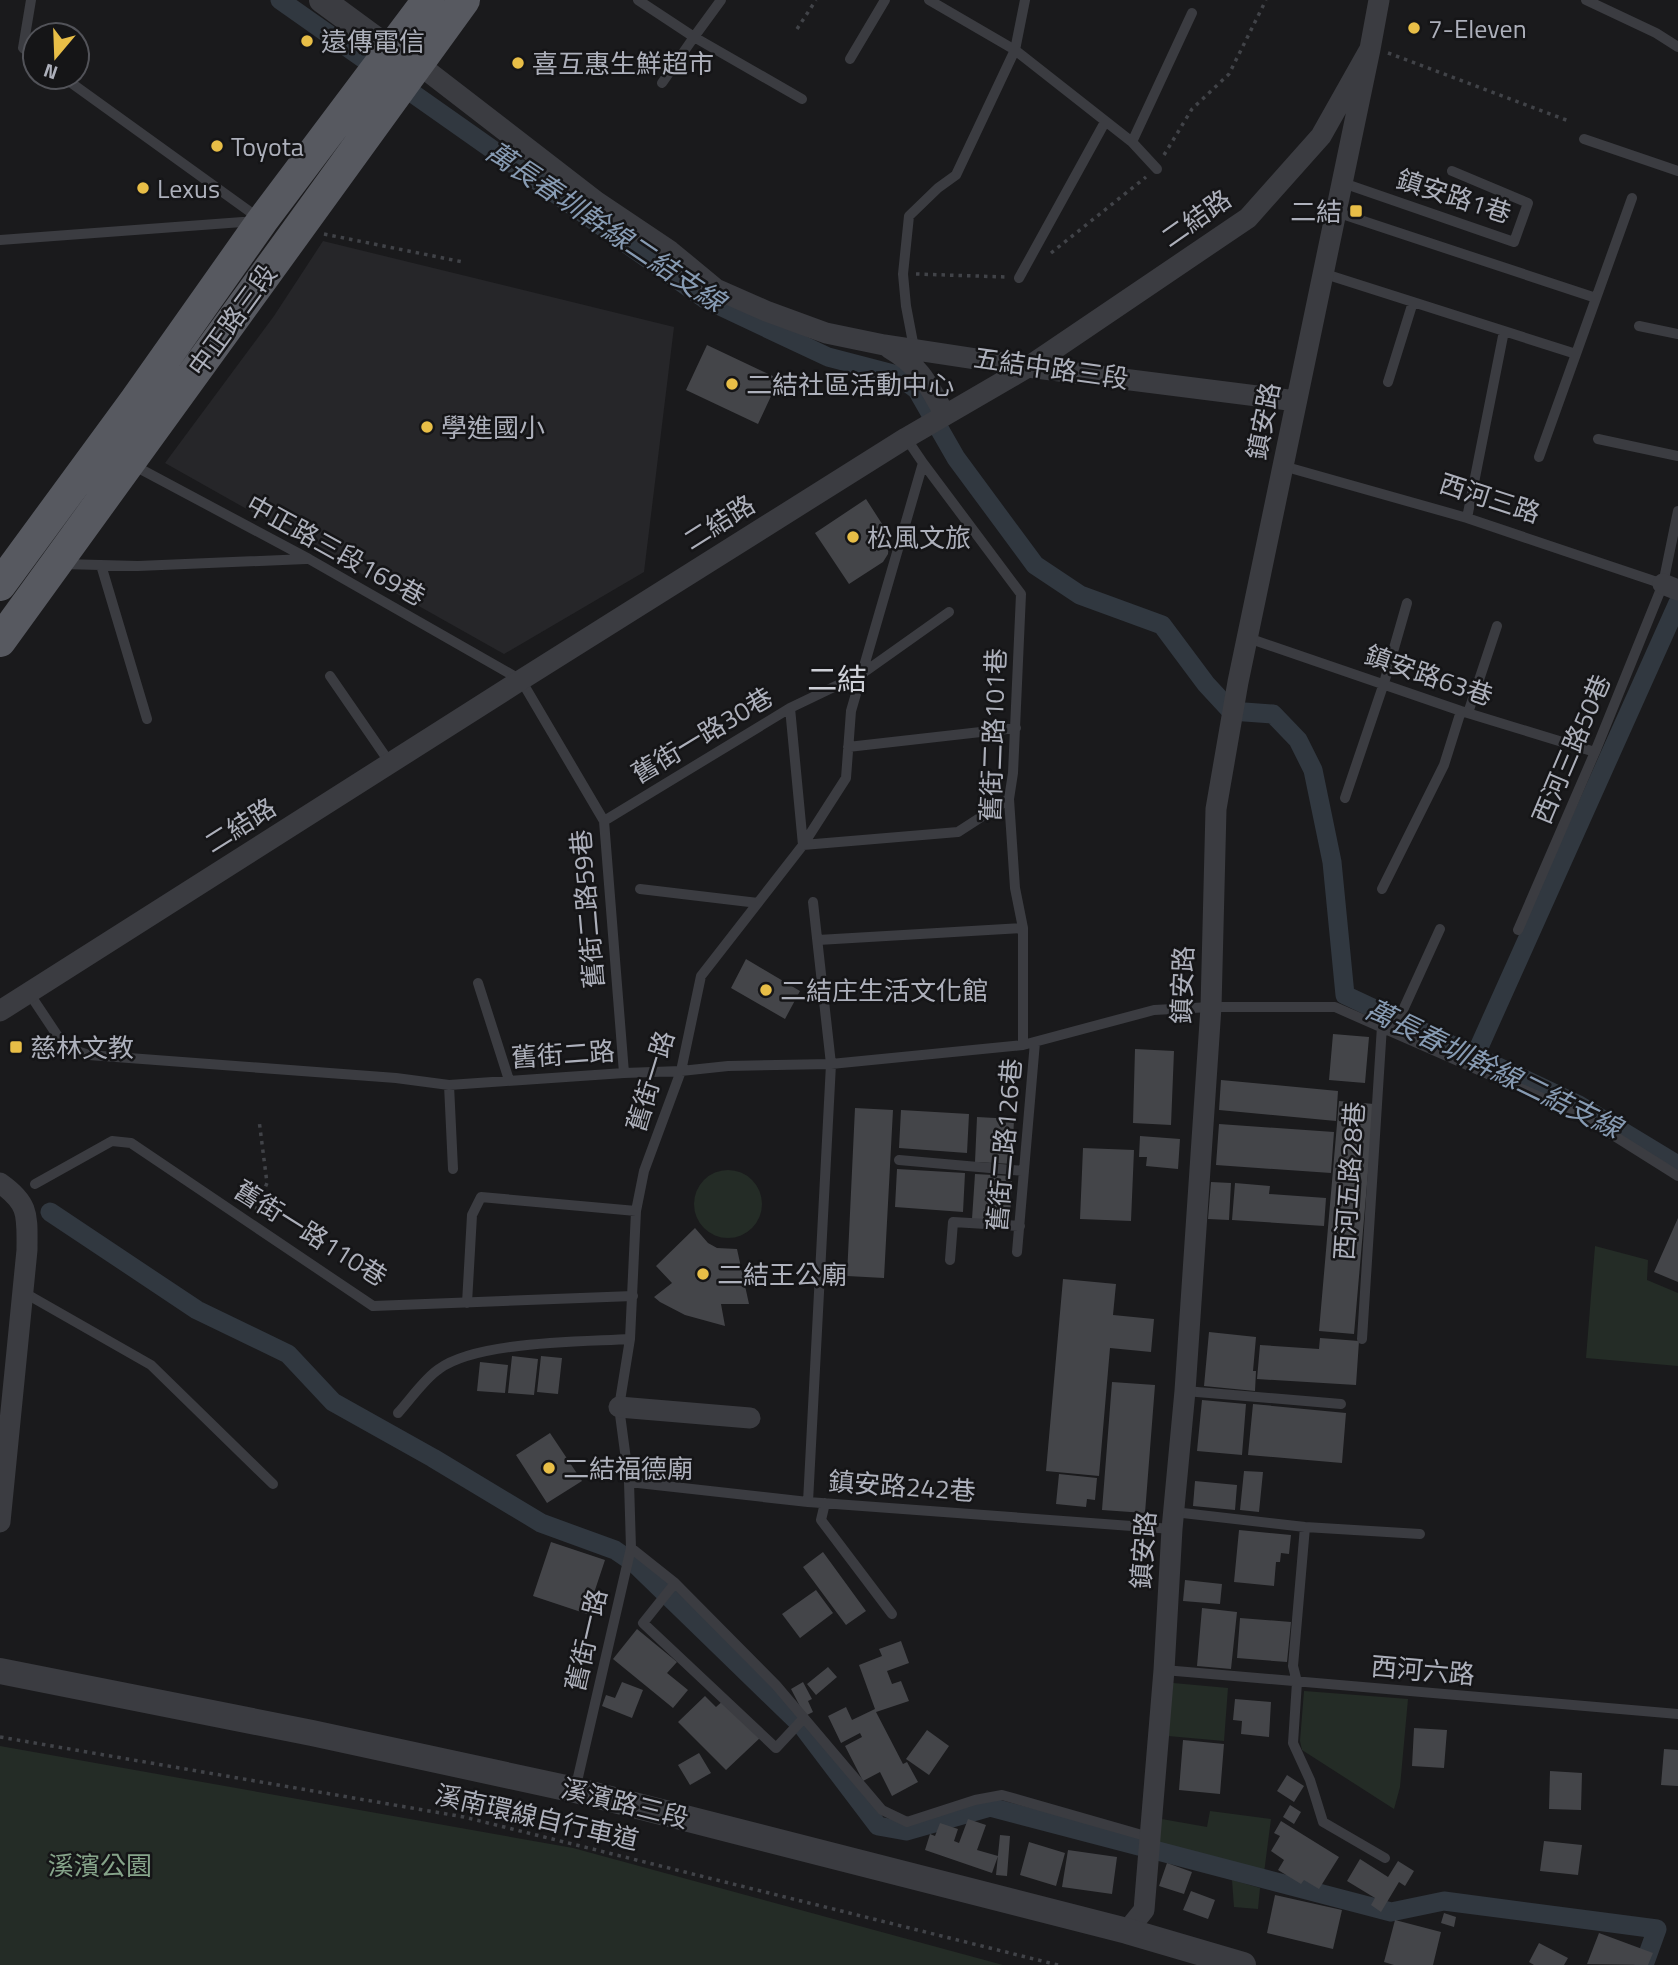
<svg xmlns="http://www.w3.org/2000/svg" width="1678" height="1965" viewBox="0 0 1678 1965" font-family="'Titillium Web','Noto Sans TC',sans-serif">
	<style>
		.built { fill: #262629 }
		.green { fill: #242c26 }
		.lines { fill: none; stroke-linecap: round; stroke-linejoin: round }
		.canal { stroke: #313840; stroke-width: 19 }
		.building { fill: #444549 }
		.path { stroke: #414348; stroke-width: 3.5; stroke-dasharray: 3.5 5; stroke-linecap: butt }
		.service { stroke: #3b3c41; stroke-width: 10 }
		.minor { stroke: #3b3c41; stroke-width: 21 }
		.tertiary { stroke: #3b3c41; stroke-width: 26 }
		.primary { stroke: #575960; stroke-width: 32 }
		.poi-dot { fill: #e8be47; stroke: #151517; stroke-width: 2.5 }
		.labels { text-anchor: middle; dominant-baseline: central; stroke-width: 5; stroke-linejoin: round; paint-order: stroke }
		.poi-label { font-size: 26px; fill: #adb0bb; stroke: #151517; text-anchor: start }
		.street-label { font-size: 26px; fill: #adb0bb; stroke: #151517 }
		.park-label { font-size: 26px; fill: #86a48a; stroke: #151517 }
		.water-label { font-size: 28px; font-style: italic; fill: #879bb3; stroke: #151517 }
		.quarter-label { font-size: 30px; fill: #ced0d7; stroke: #151517 }
	</style>
	<rect width="100%" height="100%" fill="#1a1a1c"/>
	<path class="built" d="M323,241l351,86 -30,245 -140,82 -339,-191 109,-147z"/>
	<path class="green" d="M694 1204a34 34 0 1 1 68 0a34 34 0 1 1-68 0Z
		M1595,1246l53,14 -1,20 31,13v73l-92,-8z
		M1173,1683l55,5 -4,53 -56,-5z
		M1304,1691l104,8 -8,88 -6,22 -92,-59 -2,-9z
		M0,1746l573,102 430,117h-1003z
		M1210,1811l61,8 -7,54 -108,-26v-29l51,9z
		M1232,1880l28,8 -2,21 -24,-2z"/>
	<g class="lines">
		<path class="canal" d="M280,0l425,299 123,58 69,18 20,15 39,68 79,107 45,30 82,30 44,59 25,27 42,3 25,26 15,30 19,92 13,133 232,109 101,61
			M1475,1056l203,-453
			M50,1212l147,98 91,44 45,48 100,56 108,65 74,27 19,13 169,164 75,99 28,5 84,-24 401,105 53,-11 213,28 -13,36"/>
	</g>
	<path class="building" d="M707,345l72,34 -21,45 -72,-34z
		M866,499l20,31 3,12 -1,12 -5,8 -34,22 -34,-51z
		M746,959l54,32 -15,28 -54,-31z
		M1333,1034l36,3 -4,46 -36,-3z
		M1135,1049l39,2 -3,74 -38,-2z
		M1221,1080l117,11 -2,30 -117,-11z
		M1339,1101l35,3 -20,230 -35,-3z
		M855,1108l38,2 -9,168 -37,-2z
		M901,1110l68,4 -2,39 -68,-5z
		M977,1117l37,2 -2,45 -37,-2z
		M1219,1124l115,8 -3,41 -115,-8z
		M1140,1136l40,3 -2,30 -32,-3 1,-9h-8z
		M1083,1148l51,2 -3,71 -51,-2z
		M897,1169l68,4 -2,39 -68,-5z
		M975,1174l37,2 -2,45 -38,-2z
		M1211,1182l20,1 -2,37 -21,-1z
		M1235,1183l35,3 -1,8 57,4 -2,28 -92,-6z
		M1678,1218v64l-24,-10z
		M695,1228l13,15 9,5 20,1 12,55h-28l4,22 -40,-11 -25,-13 -6,-5 18,-14 -16,-17z
		M1063,1279l53,5 -3,31 41,4 -3,33 -41,-4 -11,128 -53,-5z
		M1209,1332l47,5 -3,34h3l-1,20 -51,-5z
		M1320,1338l39,3 -3,44 -99,-6 3,-34 59,4z
		M512,1356l26,3 -4,36 -26,-2z
		M541,1356l21,2 -4,36 -21,-2z
		M480,1362l28,3 -3,28 -28,-2z
		M1112,1382l43,3 -10,128 -43,-3z
		M1202,1400l44,4 -4,51 -45,-4z
		M1253,1404l93,9 -4,50 -94,-8z
		M550,1433l32,48 -35,22 -31,-48z
		M1244,1471l19,1 -4,40 -19,-2z
		M1059,1474l38,4 -2,22 -8,-1 -1,8 -30,-3z
		M1195,1481l42,4 -2,25 -42,-4z
		M1239,1530l52,5 -2,19 -8,-1 -1,9h-4l-2,24 -40,-4z
		M551,1542l54,18 -18,54 -54,-18z
		M823,1552l43,59 -20,14 -43,-58z
		M1185,1580l37,4 -2,20 -37,-3z
		M816,1590l17,23 -33,25 -18,-24z
		M1202,1608l35,4 -6,57 -34,-3z
		M1240,1618l51,4 -4,40 -50,-4z
		M637,1629l40,33 -10,11 21,17 -15,18 -60,-49z
		M901,1641l8,22 -22,8 5,13 9,-3 8,20 -33,11 27,52 4,-2 11,20 -26,14 -12,-24 -17,9 -18,-35 17,-9 -2,-4 -19,10 -13,-27 18,-9 6,13 23,-11 -16,-44 23,-9 -3,-7z
		M828,1667l9,10 -21,18 -9,-11z
		M622,1682l21,8 -11,28 -30,-12 4,-11 9,3z
		M803,1682l9,17 -4,2 5,11 -8,4 -14,-27z
		M705,1696l11,11 9,-8 37,37 -36,34 -48,-48z
		M1235,1699l36,3 -2,35 -28,-3 1,-13 -9,-1z
		M1414,1728l33,2 -3,38 -32,-2z
		M927,1730l22,16 -20,29 -23,-16z
		M1183,1740l41,4 -4,50 -41,-4z
		M1664,1749l14,1v36l-17,-1z
		M699,1753l12,20 -21,12 -12,-20z
		M1550,1771l32,2 -1,37 -32,-1z
		M1287,1775l17,11 -10,16 -17,-11z
		M1290,1805l11,7 -7,12 -11,-7z
		M968,1819l18,6 -9,25 21,6 -6,17 -67,-23 5,-16 5,2 5,-13 18,6 -4,12 5,2z
		M1281,1821l58,36 -20,32 -15,-9 -3,4 -23,-14 6,-10 -13,-9 9,-15 -6,-3z
		M1000,1835l10,1 -3,40 -11,-1z
		M1544,1841l38,4 -4,30 -38,-4z
		M1029,1842l36,11 -9,33 -36,-11z
		M1068,1850l49,7 -5,37 -50,-7z
		M1360,1859l28,18 10,-16 16,10 -9,15 -6,-4 -18,30 -10,-7 4,-7 -28,-17z
		M1167,1863l25,9 -8,22 -25,-8z
		M1191,1891l24,9 -7,19 -25,-9z
		M1275,1895l67,15 -9,39 -66,-16z
		M1444,1913l12,4 -2,10 -13,-4z
		M1395,1920l46,12 -8,33h-39l-10,-3z
		M1599,1933l54,20 -5,12 -61,-1z
		M1539,1943l29,15 -4,7h-30l-5,-3z"/>
	<g class="lines">
		<path class="path" d="M797,29l19,-29
			M1388,53l181,68
			M1164,155l28,-46 37,-35 37,-74
			M324,234l139,28
			M1051,253l95,-76
			M916,274l90,3
			M256,1210l11,-27 -8,-63
			M0,1737l464,80 594,148"/>
		<path class="service" d="M31,0l-8,48 12,8
			M638,0l56,37 -32,46
			M721,0l-27,37 108,62
			M929,0l86,50 117,92 25,27
			M1586,0l70,33 22,14
			M850,59l35,-59
			M63,77l197,142
			M1584,139l94,32
			M1132,142l60,-129
			M1343,183l171,59 14,-39 -76,-32
			M1336,212l260,86
			M0,240l256,-19
			M1322,273l254,81
			M1019,278l86,-156
			M1639,326l39,8
			M914,348l-8,-42 -3,-32 6,-58 29,-28 18,-13 59,-125 10,-50
			M1388,382l25,-80
			M1598,439l80,17
			M1539,457l93,-259
			M923,463l98,131 -8,179 -4,26 6,89 8,40v117
			M131,464l178,95 212,121 83,141 20,252
			M1283,466l184,52 196,66
			M1467,518l37,-187
			M63,564l75,2 168,-7
			M101,565l46,154
			M1248,638l213,73 134,41
			M330,676l60,87
			M790,708l13,137 155,-13 51,-33
			M1468,713l29,-87
			M848,747l168,-19
			M1345,798l39,-115 23,-80
			M604,821l186,-113 73,-35 86,-61
			M640,889l118,14
			M1382,889l62,-124 17,-54
			M1518,930l77,-178 68,-168 15,-73
			M818,940l205,-12
			M478,983l31,97
			M29,993l36,54 24,8 307,23 53,7 175,-12 57,-2 47,-5 103,-2 192,-19 131,-35 57,-3h124l246,108 97,61
			M1393,1032l47,-103
			M449,1085l4,84
			M899,1160l125,11
			M35,1184l77,-43 19,2 242,163 260,-10
			M1017,1252l18,-210
			M950,1260l3,-38 67,4
			M23,1292l128,73 122,119
			M467,1303l5,-88 9,-18 155,14
			M1362,1339l20,-313
			M1185,1391l156,13
			M398,1413c12,-13 27,-35 41,-44 38,-28 143,-27 191,-30
			M629,1482l179,20 364,27
			M808,1502l23,-438 -18,-162
			M825,1503l-4,17 71,94
			M1174,1512l131,15 115,7
			M1305,1527l-12,139 4,16 -4,61 17,37 13,42 62,36
			M631,1548l44,35 101,102 106,125 25,12 68,-22 27,-5 147,42
			M675,1583l-32,40 133,125 27,-29
			M1164,1670l514,44
			M575,1790l56,-242 -2,-66 -10,-75 11,-68 6,-128 8,-40 37,-100 20,-95 102,-131 43,-67 5,-67 72,-248 -17,-25"/>
		<path class="minor" d="M417,63l180,139 73,49 46,38 50,22 60,22 58,12 144,22 268,34
			M889,348c31,18 39,36 56,67
			M1663,584l15,6
			M0,1011l521,-331 385,-242 122,-71 220,-149 73,-82 49,-87 9,-49
			M0,1183c30,21 27,33 27,67l-27,272
			M619,1407l131,11
			M1127,1931l17,-21 20,-240 8,-141 13,-138 26,-384 5,-198 22,-127 132,-633"/>
		<path class="tertiary" d="M322,0l68,50 16,8
			M0,1671l312,62 263,57 552,141 116,34"/>
		<path class="primary" d="M0,585l135,-184 127,-180 166,-221
			M0,641l464,-641"/>
	</g>
	<g class="poi-dot">
		<circle cx="1414" cy="28" r="7"/>
		<circle cx="307" cy="41" r="7"/>
		<circle cx="518" cy="63" r="7"/>
		<circle cx="217" cy="146" r="7"/>
		<circle cx="143" cy="188" r="7"/>
		<rect x="1349" y="204" width="14" height="14" rx="3.5"/>
		<circle cx="732" cy="384" r="7"/>
		<circle cx="427" cy="427" r="7"/>
		<circle cx="853" cy="537" r="7"/>
		<circle cx="766" cy="990" r="7"/>
		<rect x="9" y="1040" width="14" height="14" rx="3.5"/>
		<circle cx="703" cy="1274" r="7"/>
		<circle cx="549" cy="1468" r="7"/>
	</g>
	<g class="labels">
		<g class="poi-label">
			<text x="1428" y="28">7-Eleven</text>
			<text x="321" y="41">遠傳電信</text>
			<text x="532" y="63">喜互惠生鮮超市</text>
			<text x="231" y="146">Toyota</text>
			<text x="157" y="188">Lexus</text>
			<text x="1342" y="211" text-anchor="end">二結</text>
			<text x="746" y="384">二結社區活動中心</text>
			<text x="441" y="427">學進國小</text>
			<text x="867" y="537">松風文旅</text>
			<text x="780" y="990">二結庄生活文化館</text>
			<text x="30" y="1047">慈林文教</text>
			<text x="717" y="1274">二結王公廟</text>
			<text x="563" y="1468">二結福德廟</text>
		</g>
		<g class="street-label">
			<text transform="translate(1454 196) rotate(18)">鎮安路1巷</text>
			<text transform="translate(1196 218) rotate(-35)">二結路</text>
			<text transform="translate(232 320) rotate(-54)">中正路三段</text>
			<text transform="translate(1051 368) rotate(8)">五結中路三段</text>
			<text transform="translate(1263 421) rotate(-79)">鎮安路</text>
			<text transform="translate(1490 498) rotate(18)">西河三路</text>
			<text transform="translate(719 522) rotate(-32)">二結路</text>
			<text transform="translate(336 550) rotate(29)">中正路三段169巷</text>
			<text transform="translate(1429 675) rotate(19)">鎮安路63巷</text>
			<text transform="translate(702 735) rotate(-31)">舊街一路30巷</text>
			<text transform="translate(993 735) rotate(-88)">舊街二路101巷</text>
			<text transform="translate(1571 749) rotate(-67)">西河三路50巷</text>
			<text transform="translate(240 825) rotate(-32)">二結路</text>
			<text transform="translate(587 909) rotate(-95)">舊街二路59巷</text>
			<text transform="translate(1182 985) rotate(-88)">鎮安路</text>
			<text transform="translate(563 1054) rotate(-4)">舊街二路</text>
			<text transform="translate(650 1081) rotate(-73)">舊街一路</text>
			<text transform="translate(1004 1145) rotate(-85)">舊街二路126巷</text>
			<text transform="translate(1349 1181) rotate(-86)">西河五路28巷</text>
			<text transform="translate(311 1233) rotate(32)">舊街一路110巷</text>
			<text transform="translate(902 1486) rotate(4)">鎮安路242巷</text>
			<text transform="translate(1143 1550) rotate(-86)">鎮安路</text>
			<text transform="translate(586 1640) rotate(-77)">舊街一路</text>
			<text transform="translate(1423 1670) rotate(5)">西河六路</text>
			<text transform="translate(625 1803) rotate(14)">溪濱路三段</text>
			<text transform="translate(537 1817) rotate(13)">溪南環線自行車道</text>
		</g>
		<g class="park-label">
			<text x="100" y="1865">溪濱公園</text>
		</g>
		<g class="water-label">
			<text transform="translate(606 226) rotate(34)">萬長春圳幹線二結支線</text>
			<text transform="translate(1494 1068) rotate(26)">萬長春圳幹線二結支線</text>
		</g>
		<g class="quarter-label">
			<text x="837" y="679">二結</text>
		</g>
	</g>
	<g transform="translate(56 56) rotate(199)"><circle r="33" fill="#151517" stroke="#525359" stroke-width="2"/>
	<path d="M0-5L12 26L0 18L-12 26Z" fill="#e8be47"/>
	<text y="-10" font-size="19" font-weight="bold" text-anchor="middle" fill="#adb0bb">N</text>
	</g>
</svg>
